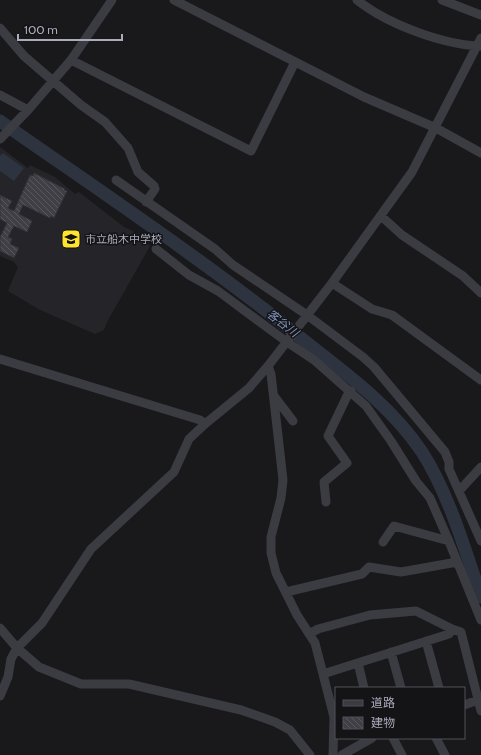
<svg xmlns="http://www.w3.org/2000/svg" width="481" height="755" viewBox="0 0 481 755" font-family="Cabin,'Noto Sans JP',sans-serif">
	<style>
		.built { fill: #252428 }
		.water { fill: #2d3440 }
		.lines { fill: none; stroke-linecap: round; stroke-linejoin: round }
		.river { stroke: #2d3440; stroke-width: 13 }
		.building { fill: url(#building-back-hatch); stroke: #333237 }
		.minor { stroke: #3b3b42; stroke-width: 9 }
		.labels { text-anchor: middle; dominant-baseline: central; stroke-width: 3; stroke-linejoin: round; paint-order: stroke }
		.poi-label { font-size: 11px; fill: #aaabbb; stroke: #141316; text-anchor: start }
		.water-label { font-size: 12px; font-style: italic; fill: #7e92b9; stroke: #141316 }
	</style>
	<defs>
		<pattern id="building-back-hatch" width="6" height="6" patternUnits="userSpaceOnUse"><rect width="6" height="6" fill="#403f45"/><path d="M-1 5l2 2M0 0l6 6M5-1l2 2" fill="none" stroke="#59585e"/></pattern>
	</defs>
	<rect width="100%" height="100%" fill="#19181b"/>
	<path class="built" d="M0,147l28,21 2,-3 25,12 20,17 4,-2 45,35 9,4 17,15 -43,76 -3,8 -9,4 -55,-24 -32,-19 10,-24 -4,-5 -14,-6z"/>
	<path class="water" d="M3,153l21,15 -10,13 -14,-10v-15z"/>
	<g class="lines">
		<path class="river" d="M0,121c103,72 208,142 306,221 42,33 86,65 116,110 27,42 43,98 59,145"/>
	</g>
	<path class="building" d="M34,173l31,16 -1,1 3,1 -13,27 -3,-2 -1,2 -27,-13 -4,9 13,7 -5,11 -13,-6 -6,11 4,2 -2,5 9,4 -5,10 -14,-7v-14l7,-14 -7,-4v-24l12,6 -4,7 6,3 16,-36 3,1z"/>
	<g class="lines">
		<path class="minor" d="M174,0l190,97 72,31 45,25
			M357,0c30,24 86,45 124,46
			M442,0l39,15
			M0,28l24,28 57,49 24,17 23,26 10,24 16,14 1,3 -9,13
			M71,60l180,91 44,-89
			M0,95l28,15
			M0,139l28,-29 43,-50 41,-60
			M116,180l99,69 18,16 74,50 56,42 11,10 71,85 4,10v7l32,72
			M381,216l21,19 61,41 18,17
			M156,249l33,26 29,16 69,51 27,18 52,46 25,35 25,40 14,17 18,41 33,81
			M332,283l40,26 20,6 89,65
			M0,359l200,61 5,4
			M268,366l3,8 12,106 -2,18 -10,39v16l5,20 21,42 18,28 19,74 -1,38
			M274,396l19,25
			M459,491l22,-24
			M326,502l-2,-20 23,-19 -19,-27 20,-42 3,-3
			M383,542l11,-16 55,15
			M286,592l76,-18 7,-7 32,5 56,-10
			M0,628l17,20 22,19 42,17h48l112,26 34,12 15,8 20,25
			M452,629l9,3 20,79
			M309,634l9,-5 52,-14 46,-4 36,18 -3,5 -126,40
			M426,641l13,47
			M391,652l10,36
			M358,663l6,25
			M0,696l8,-19 3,-18 6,-11 25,-25 49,-74 83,-77 15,-33 16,-15 44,-36 19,-22 64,-83 80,-111 69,-134
			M464,705l14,-5
			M393,738l9,17
			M436,738l9,17
			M342,755l30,-17"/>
	</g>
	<defs>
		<g id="school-square" transform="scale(1)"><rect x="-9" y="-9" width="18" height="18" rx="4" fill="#ffe32c" stroke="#141316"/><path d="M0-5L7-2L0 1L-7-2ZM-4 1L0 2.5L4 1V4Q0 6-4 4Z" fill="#111"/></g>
	</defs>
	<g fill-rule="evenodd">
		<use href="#school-square" x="71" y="239"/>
	</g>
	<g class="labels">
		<g class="poi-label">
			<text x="85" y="239">市立船木中学校</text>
		</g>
		<g class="water-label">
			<text transform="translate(283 323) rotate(38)">客谷川</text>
		</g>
	</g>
	<rect x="335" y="687" width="130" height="52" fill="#141316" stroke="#505058"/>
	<rect x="343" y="700" width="20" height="6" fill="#3b3b42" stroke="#505058"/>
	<text x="371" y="707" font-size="12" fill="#aaabbb">道路</text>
	<rect x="343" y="717" width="20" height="12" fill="url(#building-back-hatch)" stroke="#505058"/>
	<text x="371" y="727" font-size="12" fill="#aaabbb">建物</text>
	<path d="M18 34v6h104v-6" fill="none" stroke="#aaabbb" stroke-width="2"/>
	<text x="24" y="34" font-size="12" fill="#aaabbb" stroke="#141316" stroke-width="3" paint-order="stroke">100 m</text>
</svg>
